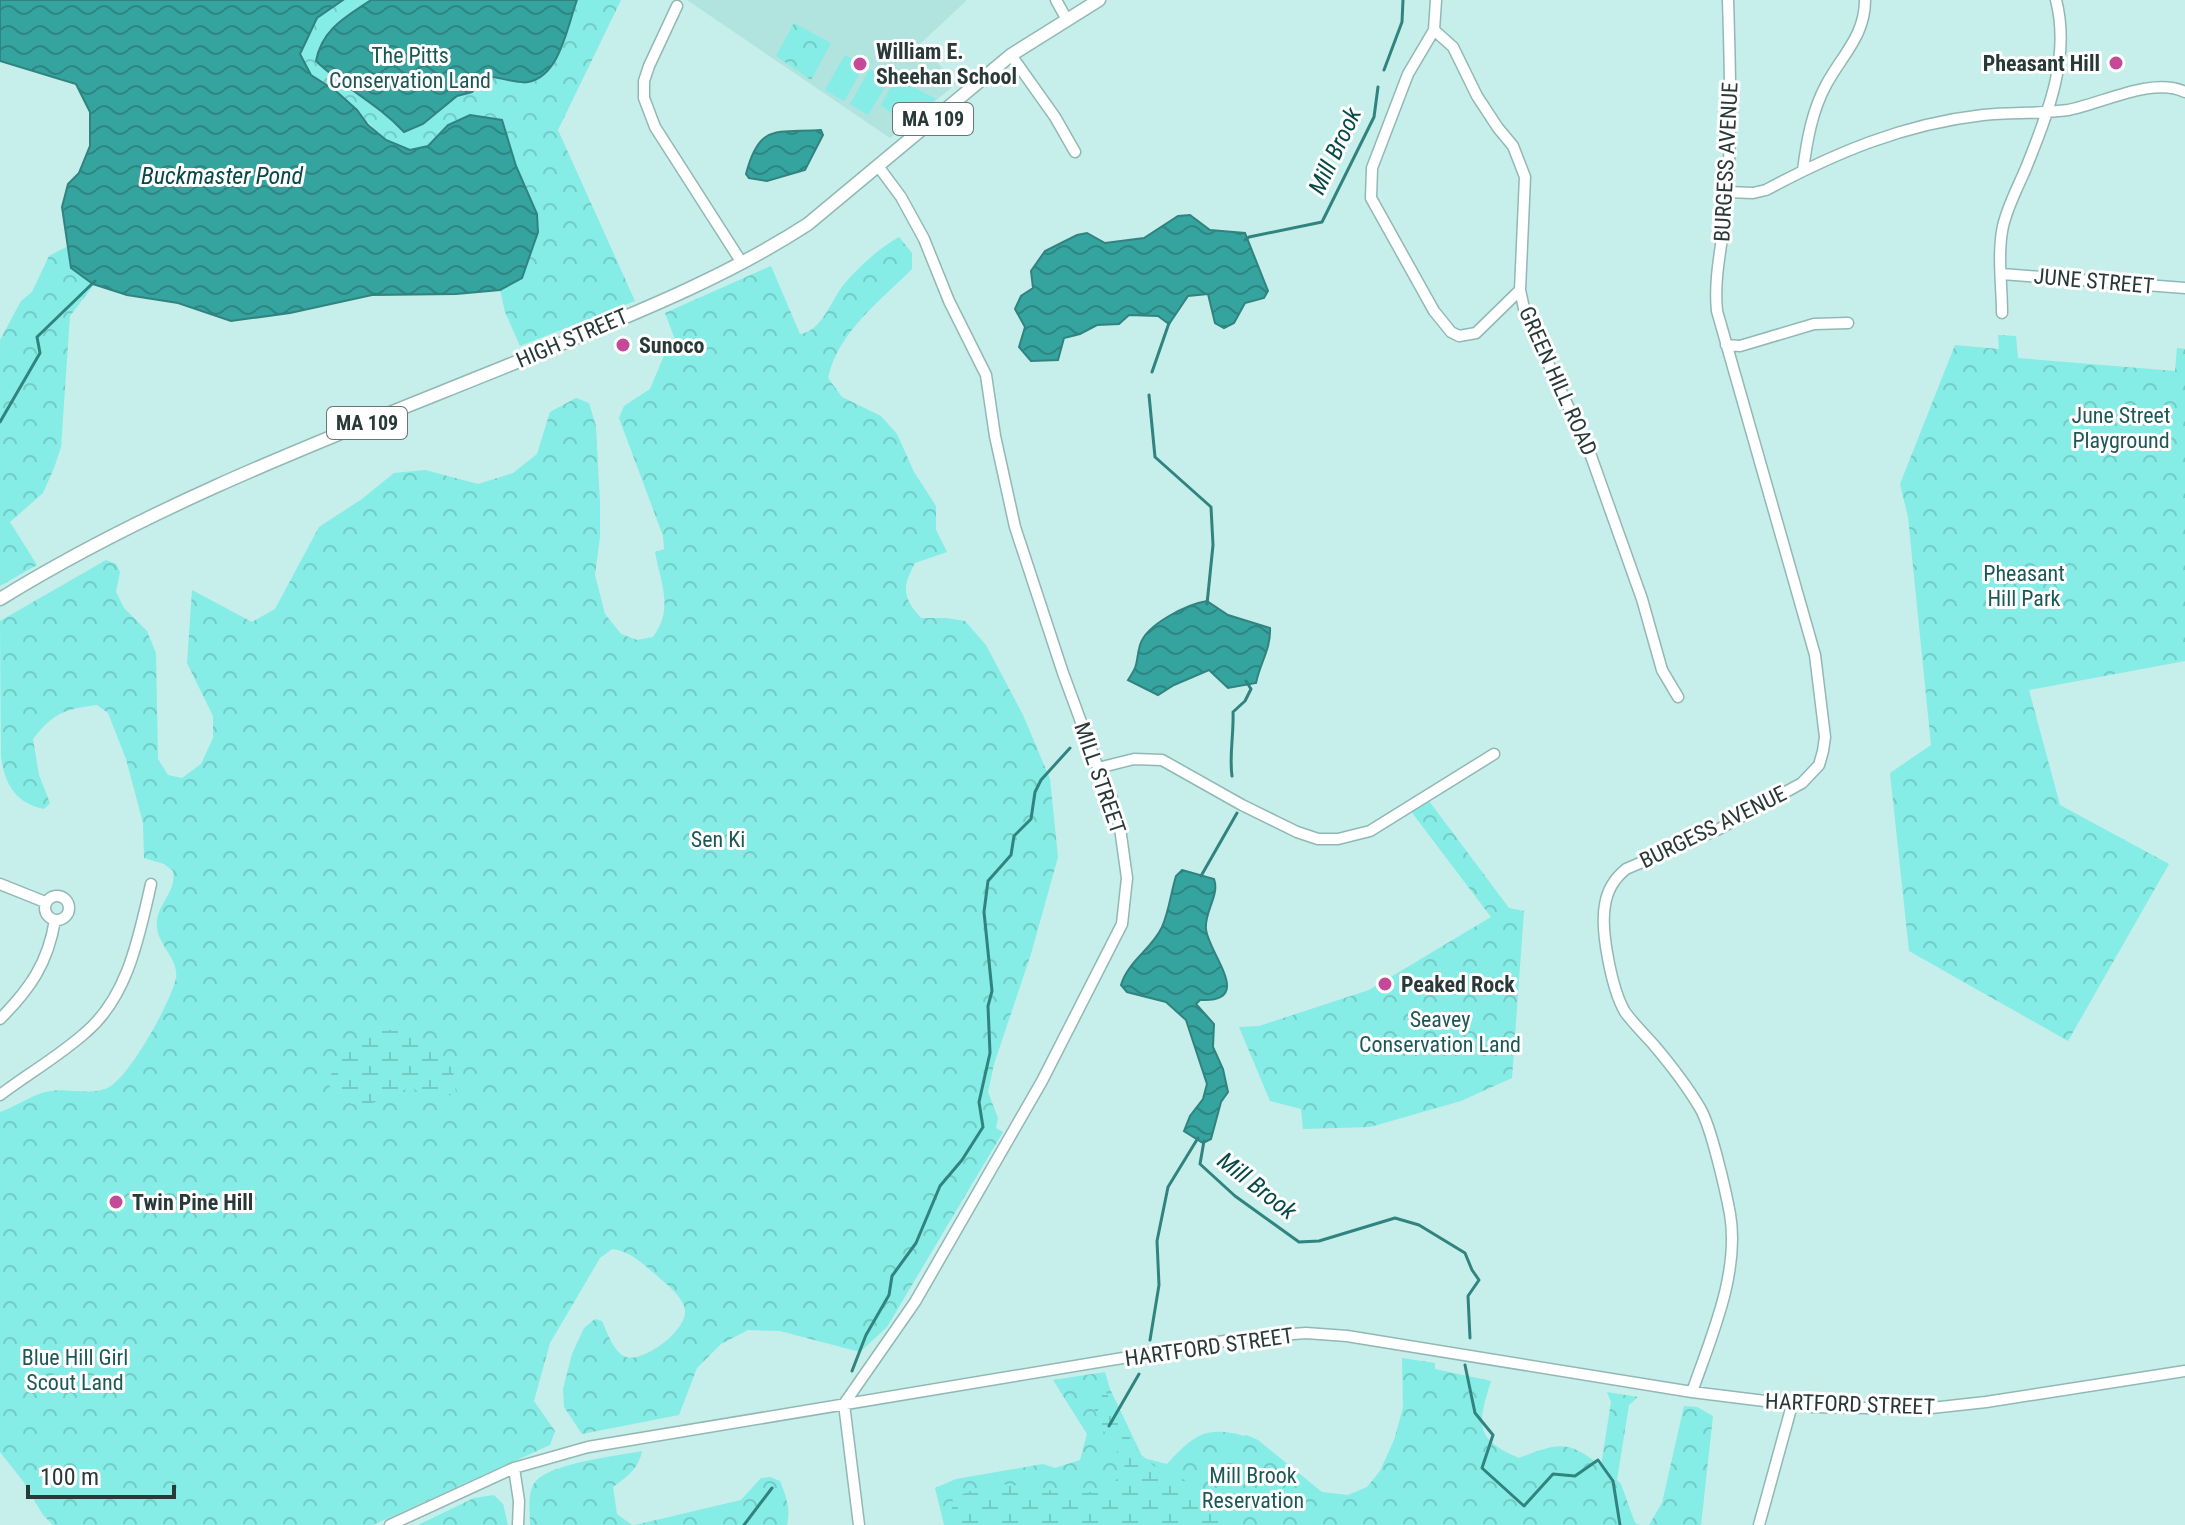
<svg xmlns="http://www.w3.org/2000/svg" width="2185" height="1525" viewBox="0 0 2185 1525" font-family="'Roboto Condensed',sans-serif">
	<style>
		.built { fill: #b1e3df }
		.forest { fill: url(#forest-crowns) }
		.wetland { fill: url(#wetland-marsh) }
		.garden { fill: #85ece6 }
		.water { fill: url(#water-waves); stroke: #31837f; stroke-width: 2 }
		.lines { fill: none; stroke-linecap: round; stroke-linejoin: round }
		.stream { stroke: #31837f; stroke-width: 3 }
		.minor-casing { stroke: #92b8b5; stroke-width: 13 }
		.major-casing { stroke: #92b8b5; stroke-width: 15 }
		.minor { stroke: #fff; stroke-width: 10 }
		.major { stroke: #fff; stroke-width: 12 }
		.poi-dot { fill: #c64999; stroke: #fff; stroke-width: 3 }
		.labels { text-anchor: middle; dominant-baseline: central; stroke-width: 6; stroke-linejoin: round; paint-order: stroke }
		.shield { fill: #fff; stroke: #697474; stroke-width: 2 }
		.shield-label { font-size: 20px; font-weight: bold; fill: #293938 }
		.poi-label { font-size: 22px; font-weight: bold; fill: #293938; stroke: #fff; text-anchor: start }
		.park-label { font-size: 22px; fill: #1c5855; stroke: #fff }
		.street-label { font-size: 22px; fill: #293938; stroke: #fff }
		.water-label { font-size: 24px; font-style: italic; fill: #074947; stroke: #fff }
	</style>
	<defs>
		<pattern id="forest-crowns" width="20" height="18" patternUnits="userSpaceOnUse" patternTransform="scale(2)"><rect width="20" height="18" fill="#85ece6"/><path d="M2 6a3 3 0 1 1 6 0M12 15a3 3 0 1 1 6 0" fill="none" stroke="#73cbc6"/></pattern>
		<pattern id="wetland-marsh" width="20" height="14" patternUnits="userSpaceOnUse" patternTransform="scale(2)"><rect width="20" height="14" fill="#85ece6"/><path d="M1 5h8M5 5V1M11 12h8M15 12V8" fill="none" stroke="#73cbc6"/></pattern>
		<pattern id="water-waves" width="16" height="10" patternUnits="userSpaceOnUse" patternTransform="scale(2)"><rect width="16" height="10" fill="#35a39e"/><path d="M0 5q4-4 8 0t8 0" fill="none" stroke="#2d8682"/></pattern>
	</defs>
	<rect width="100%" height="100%" fill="#c6eeea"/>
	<path class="built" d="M687,0h280l-46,43 35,41 -66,54z"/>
	<path class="forest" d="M343,0h278l-63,130 77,171 -115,45 -15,-34 -5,-22 22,-12 16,-46 -1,-18 -21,-48 -14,-46 -54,5 -20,21 -18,4 -24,-10 -50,-49 -25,-16 -11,-21 17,-36z
		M794,23l37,20 -20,37 -35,-24z
		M899,237l13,16v16c-32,32 -74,63 -84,109l14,19 39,19 16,18 17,38 22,34v24l11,22 -32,11c-13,24 -13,34 6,55h25l19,3 21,24 37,70 27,64 8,78 -27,97 -37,110 -6,28 10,26 -2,10 7,4 -116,195 -27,25 -80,-21 -32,-1 -27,14 -24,24 -18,47 -97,19 -18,-27 -1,-18 9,-35 12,-26 11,-9 7,2c5,11 12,32 24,36 19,6 67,-31 58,-51 -5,-13 -19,-23 -29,-32 -13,-11 -25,-23 -43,-25l-12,9 -50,85 -16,58 21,30 -5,14 -177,80h-320l-10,-10 -20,-34 -23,-29v-340c18,-6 32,-18 50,-21 18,-3 38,4 55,-2 22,-6 67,-89 71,-111 3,-19 -18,-33 -19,-51 -2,-23 20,-33 16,-56l-9,-7 -20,-6 -1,-35 -17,-64 -18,-46 -11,-8c-32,4 -44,8 -64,34l6,36 11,28 -6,6c-28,-6 -39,-24 -43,-52l-1,-136 106,-61 10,4 4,8 -4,20 8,16 23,23 9,22 2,106 10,16 14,3 19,-14 12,-26v-22l-26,-53 5,-73 60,32 23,-13 44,-82 43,-28 32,-26 31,-3 53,14 35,-11 24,-19 13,-42 26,-14 13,5 7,23 4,77v34l-5,38 10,39 16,20 16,6 16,-3c21,-28 8,-53 2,-85l9,-3 -1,-13 -44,-118 5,-12 26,-17 18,-43 8,-4 -11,-29 106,-47 29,68c22,-2 32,-36 45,-51 16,-18 33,-34 54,-46z
		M70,245l29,33 -29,38 -9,131 -7,21 -11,25 -33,29 27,43 -37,21v-246l21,-39 11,-9 17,-36z
		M1998,335l18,1 2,22 157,13 2,-23 8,1v312l-156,29 31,115 109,59 -101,177 -159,-90 -19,-178 41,-28 -23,-228 -8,-33 55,-139 44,4z
		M1426,797l83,111 15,3 -12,167 -51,23 -91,26 -67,2 -2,-20 -31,-8 -31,-74 20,-1 110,-36 122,-73 -81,-107z
		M1402,1358l33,5v6l56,12c-13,42 -18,58 28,77 39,-15 48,-19 82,8l10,-64 -4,-10 31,5 -9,8 -12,75 4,4 14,39 5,2h-696l-9,-37 21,-9 87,-15 12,4 25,-8 7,-26 -34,-54 52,-8 5,17 33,69 24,6c26,-28 38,-39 77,-28l2,-1 12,5 64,52 26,3 19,-8 13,-16 14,-31 9,-32z
		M1684,1406l13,1 16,9 -12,109h-52l13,-22z
		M642,1451c-3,17 -15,26 -29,36l4,27 15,11h-102c0,-13 -3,-32 5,-43 15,-19 83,-26 107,-31z
		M770,1477l10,4c6,15 11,28 7,44h-152l106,-25 20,-22z
		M494,1495l9,9 5,21h-90l56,-27z"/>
	<path class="wetland" d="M376,1028l28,4 49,37 3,24 -22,8 -23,-14 -48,20 -20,-6 -15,-17 7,-21z
		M1094,1383l10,5 33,63 17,15 24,9 61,50h-285l-3,-6 2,-21c11,-4 24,-11 36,-13 39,-6 118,32 136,-20 -13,-23 -40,-55 -31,-82z"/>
	<path class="garden" d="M845,55l19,11 -20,35 -19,-11z
		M870,69l19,11 -21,35 -18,-11z
		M896,78l40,21 -31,25 -24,-19z"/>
	<path class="water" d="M0,0h343l-26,18 -17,36 11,21 25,16 21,19 11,15 18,15 24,10 18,-4 20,-21 22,-10 32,5 14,46 21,48 1,18 -16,46 -22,12 -44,4 -84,1 -82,18 -59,8 -53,-18 -51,-8 -34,-11 -22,-16 -9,-61 6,-23 11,-11 11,-27v-34l-14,-28 -76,-23z
		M371,0h206c-10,27 -17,76 -49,82 -10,2 -32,-6 -44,-6l-12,16 -15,4 -34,28 -19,8c-27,-29 -60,-44 -88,-71 6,-32 30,-44 55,-61z
		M821,130l2,5 -18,35 -38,11 -18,-3 -3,-4c13,-51 30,-41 75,-44z
		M1190,215l20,15 35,3 23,58 -4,7 -19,5 -11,20 -10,5 -9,-5 -7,-29 -20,2 -19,28 -11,-8 -29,-1 -10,9 -22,1 -17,9 -16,4 -6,22 -27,1 -12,-14 6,-20 -10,-18 6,-13 12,-8 -2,-17 14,-20 32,-16 10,-2 18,10 39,-5 34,-22z
		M1207,601l21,14 42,13c1,21 -10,35 -14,55l-28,5 -19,-18 -35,15 -16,10 -30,-15c12,-18 7,-17 12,-35 6,-21 48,-41 67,-44z
		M1182,870l32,9c6,16 -10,33 -8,50 2,24 50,74 -6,71l-4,4 18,20 -1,23 10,22 5,23 -7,10 -10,37 -8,4 -19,-12 6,-15 13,-17 4,-15 -21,-64 -20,-18 -39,-10 -6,-7c7,-24 31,-36 41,-58 7,-16 9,-35 14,-51z"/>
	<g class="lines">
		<path class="stream" d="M1384,70l18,-48 1,-22
			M1245,240l4,-3 73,-15 52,-105 4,-30
			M1152,372l17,-49
			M1149,395l6,62 56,50 2,38 -6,59
			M0,422l40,-69 -3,-16 58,-56
			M1232,776c-3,-21 2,-42 1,-64l12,-11 6,-12 -5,-8
			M1201,876l36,-63
			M1204,1141l-4,23 35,32 64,46 20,-1 76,-23 24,7 46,28 7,17 7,10 -11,16 2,42
			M1150,1340l9,-55 -2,-44 11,-54 30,-49
			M1465,1365l10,48 18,22 -11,33 42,38 29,-32 22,2 23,-16 15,21 7,44
			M852,1371l14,-36 23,-40 3,-19 24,-33 24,-57 22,-26 21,-33 -4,-25 11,-49 -2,-47 4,-15 -8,-79 4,-31 23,-26 3,-19 17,-17 4,-27 6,-12 29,-32
			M1109,1426l30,-52
			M744,1525l28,-37"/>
		<g class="minor-casing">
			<path id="minor" d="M1056,0l10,18
				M1436,0l-2,30 -26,44 -36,94 -1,30 63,113 17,21 8,4 17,-3 44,-43
				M677,6l-28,60 -5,15v17l11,29 87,136
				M1434,30l19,17 24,49 21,32 15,18 12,31 -5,113 5,23 66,143 51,143 20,71 16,27
				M1011,55l44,62 20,35
				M1803,170c4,-30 9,-59 23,-85 16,-30 39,-49 39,-85
				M1728,192l25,1 13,-3c69,-37 137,-66 217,-75 28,-3 57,-1 85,-5 33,-6 85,-34 117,-18
				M2002,274l183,14
				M2002,313c0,-28 -5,-59 1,-87 5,-21 15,-39 23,-58 21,-53 45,-110 30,-168
				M1726,345l14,1 74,-22 34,-1
				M1098,768l36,-9 28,1 80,45 55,27 21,7h20l32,-8 124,-77
				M0,884l45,18
				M45 908a12 12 0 1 1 24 0a12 12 0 1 1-24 0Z
				M0,1019c30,-30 48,-56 55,-99
				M0,1095c28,-21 59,-39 85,-62 43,-36 54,-97 66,-149
				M1692,1392c19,-55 48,-119 38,-178 -4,-22 -19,-88 -30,-106 -13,-22 -30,-44 -47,-64 -9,-10 -20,-21 -28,-32 -13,-22 -25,-82 -20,-107 2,-14 10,-27 21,-36l93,-40 83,-46 17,-18 4,-14 2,-14 -10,-82 -98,-344c-4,-38 8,-77 10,-115 5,-65 3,-131 1,-196
				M514,1468l5,33 -1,24
				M390,1525l124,-57 74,-21 655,-109 63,-5 41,3 345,56 121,15 109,2 64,-7 199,-31
				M859,1525l-15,-121 71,-102 127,-221 80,-157 5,-46 -7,-50 -8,-29 -14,-31 -35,-95 -48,-146 -20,-91 -9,-61 -37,-74 -25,-62 -23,-42 -23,-31
				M1759,1525l33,-120"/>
		</g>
		<g class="major-casing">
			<path id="major" d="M0,599c165,-102 350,-169 529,-242 94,-39 193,-77 279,-133l203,-169 88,-55"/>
		</g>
		<use href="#minor" class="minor"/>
		<use href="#major" class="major"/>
	</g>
	<g class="poi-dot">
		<circle cx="2116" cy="63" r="8"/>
		<circle cx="860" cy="64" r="8"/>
		<circle cx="623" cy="345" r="8"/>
		<circle cx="1385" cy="984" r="8"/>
		<circle cx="116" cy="1202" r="8"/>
	</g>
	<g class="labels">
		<g class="shield">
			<rect x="893" y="103" width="80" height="32" rx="6"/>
			<rect x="327" y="407" width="80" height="32" rx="6"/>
		</g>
		<g class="shield-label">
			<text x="933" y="119">MA 109</text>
			<text x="367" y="423">MA 109</text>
		</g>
		<g class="poi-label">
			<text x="876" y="51">William E.<tspan x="876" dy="25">Sheehan School</tspan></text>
			<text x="2100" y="63" text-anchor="end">Pheasant Hill</text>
			<text x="639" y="345">Sunoco</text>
			<text x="1401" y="984">Peaked Rock</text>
			<text x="132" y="1202">Twin Pine Hill</text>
		</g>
		<g class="park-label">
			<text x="410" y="55">The Pitts<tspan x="410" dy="25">Conservation Land</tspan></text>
			<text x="2121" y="415">June Street<tspan x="2121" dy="25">Playground</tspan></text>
			<text x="2024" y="573">Pheasant<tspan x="2024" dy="25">Hill Park</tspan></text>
			<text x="718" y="839">Sen Ki</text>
			<text x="1440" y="1019">Seavey<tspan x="1440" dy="25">Conservation Land</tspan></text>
			<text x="75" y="1357">Blue Hill Girl<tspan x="75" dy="25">Scout Land</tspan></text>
			<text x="1253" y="1475">Mill Brook<tspan x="1253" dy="25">Reservation</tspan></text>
		</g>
		<g class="street-label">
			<text transform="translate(1726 162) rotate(-87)">BURGESS AVENUE</text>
			<text transform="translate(2094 281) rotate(5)">JUNE STREET</text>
			<text transform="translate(572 338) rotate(-23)">HIGH STREET</text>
			<text transform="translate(1558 381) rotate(66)">GREEN HILL ROAD</text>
			<text transform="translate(1100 778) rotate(71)">MILL STREET</text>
			<text transform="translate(1713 827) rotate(-26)">BURGESS AVENUE</text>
			<text transform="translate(1209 1347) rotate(-8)">HARTFORD STREET</text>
			<text transform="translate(1850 1404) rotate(2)">HARTFORD STREET</text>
		</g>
		<g class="water-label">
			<text transform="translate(1335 151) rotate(-65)">Mill Brook</text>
			<text x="222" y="176">Buckmaster Pond</text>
			<text transform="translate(1257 1186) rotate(38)">Mill Brook</text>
		</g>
	</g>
	<path d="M28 1485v12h146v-12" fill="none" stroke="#293938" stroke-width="4"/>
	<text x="40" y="1485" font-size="24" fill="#293938" stroke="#ffffff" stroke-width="6" paint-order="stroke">100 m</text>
</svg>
